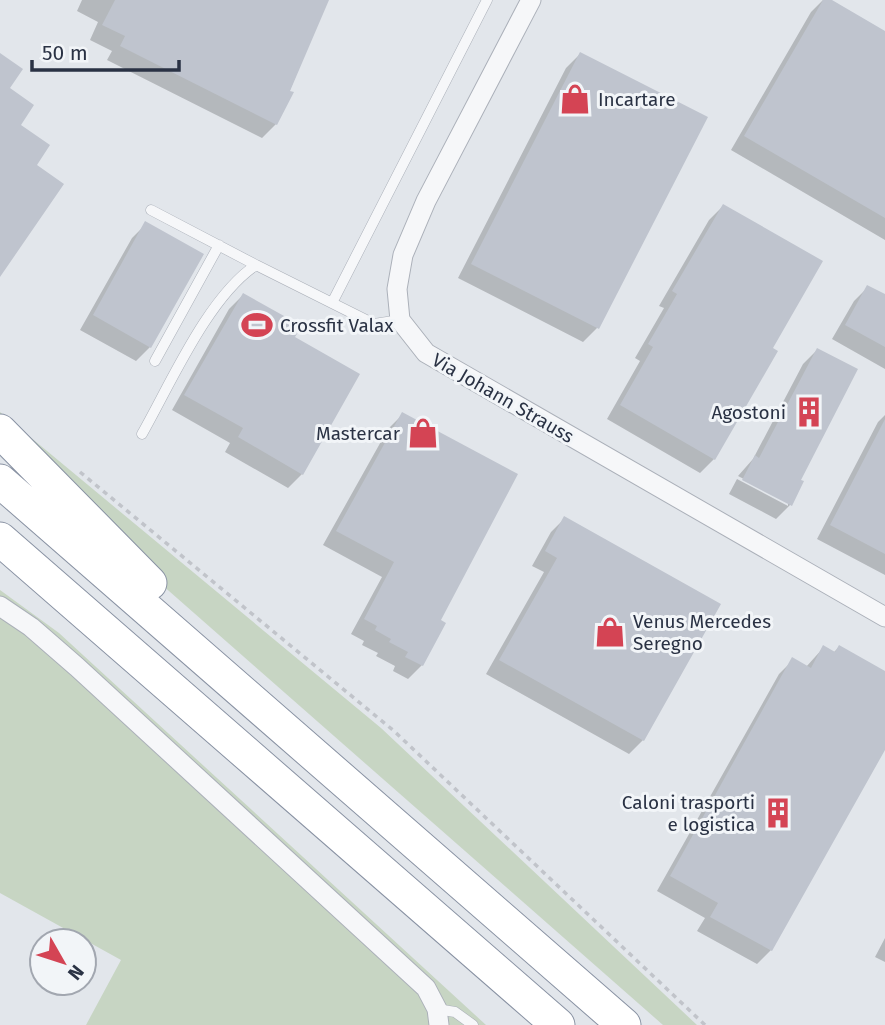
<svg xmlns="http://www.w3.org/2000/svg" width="885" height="1025" viewBox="0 0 885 1025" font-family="'Fira Sans',sans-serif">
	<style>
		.green { fill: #c7d5c3 }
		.shadow { fill: #0003 }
		.building { fill: #bfc4ce }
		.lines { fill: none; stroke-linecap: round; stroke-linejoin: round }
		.service-casing { stroke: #abb0b9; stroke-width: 11 }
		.minor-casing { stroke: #abb0b9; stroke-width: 21 }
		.trunk-casing { stroke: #8992a3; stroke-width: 35 }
		.path { stroke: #c1c4ca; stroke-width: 3.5; stroke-dasharray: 5 5; stroke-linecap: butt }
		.service { stroke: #f6f7f9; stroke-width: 10 }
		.minor { stroke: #f6f7f9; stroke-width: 19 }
		.trunk { stroke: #fff; stroke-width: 33 }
		.labels { text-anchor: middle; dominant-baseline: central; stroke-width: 6; stroke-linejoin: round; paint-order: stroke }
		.poi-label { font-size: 19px; fill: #2a3244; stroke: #f2f5f8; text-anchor: start }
		.street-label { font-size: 19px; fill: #2a3244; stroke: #f2f5f8 }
	</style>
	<rect width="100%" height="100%" fill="#e2e6eb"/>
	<path class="green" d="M0,412l381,316 316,297h-34l-502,-441 -161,-165z
		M0,590l59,43 427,392h-400l35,-65 -121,-67z"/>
	<path class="shadow" d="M82,0h245l-51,124 -14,14 -155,-78 5,-9 -22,-11 8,-18 -21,-11z
		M823,0h6l56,33v207l-154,-90 80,-138z
		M580,54l125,64 -108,210 -14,14 -125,-64 108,-210z
		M723,206l48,142 -57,111 -14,14 -93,-54 33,-58 -5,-3 29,-50 -5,-2 50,-86z
		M146,224l4,123 -14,14 -56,-31 52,-92z
		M868,287l17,9v73l-53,-30 22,-38z
		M243,295l50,43 9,136 -14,14 -63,-36 5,-9 -58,-33 57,-101z
		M817,350l-19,130 -8,25 -14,14 -47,-25 8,-15 51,27v-4l-50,-26 15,-17 50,-95z
		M403,414l35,206 -16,45 -14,14 -15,-8 2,-5 -19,-10 2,-3 -16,-8 2,-4 -13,-7 31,-57 -59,-32 65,-116z
		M885,415v160l-68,-36 61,-117z
		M565,518l78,222 -14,14 -143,-80 58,-102 -12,-6 19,-34z
		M824,647l9,6 6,-6 46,26v73l-114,204 -14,14 -60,-33 8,-13 -48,-27 122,-217 14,-14 13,7z
		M885,938v24l-10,-5z"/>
	<path class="building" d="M115,0h214l-39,91 4,1 -17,33 -157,-79 5,-10 -23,-11z
		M823,0h9l53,31v187l-141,-82z
		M580,52l128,65 -109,212 -128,-65z
		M0,53l23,16 -13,19 24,17 -13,20 29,20 -13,20 27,19 -64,93z
		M723,204l100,57 -50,87 5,3 -63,109 -95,-55 33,-58 -5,-3 29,-50 -5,-3z
		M145,221l59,33 -53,94 -58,-33z
		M867,285l18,9v53l-40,-22z
		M243,293l59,33 -7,11 65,37 -57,101 -65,-38 5,-9 -59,-33z
		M817,348l41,21 -57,111 3,1 -12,25 -50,-26 13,-25 4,3z
		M402,412l116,62 -77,146 5,3 -23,43 -18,-9 3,-5 -19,-10 2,-3 -16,-9 2,-4 -13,-7 30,-57 -58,-31z
		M885,419v135l-55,-29z
		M564,516l157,88 -77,137 -145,-81 58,-102 -12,-7z
		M823,645l12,7 4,-7 46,26v79l-113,201 -62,-34 8,-14 -48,-27 122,-219 19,11z"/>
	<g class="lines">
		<g class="service-casing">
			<path id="service" d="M151,210l105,55
				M332,303l155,-303
				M155,361l64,-116
				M142,434c29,-51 66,-137 114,-169l118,59 26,-4
				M437,1009l18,3 18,13"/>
		</g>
		<g class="minor-casing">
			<path id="minor" d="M531,0l-105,201 -23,54 -6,34 3,31 26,33 459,264
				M0,606l31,21 46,40 349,321 11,21 2,16"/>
		</g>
		<g class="trunk-casing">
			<path id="trunk" d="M0,431l150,152
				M0,481l624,544
				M0,539l558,486"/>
		</g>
		<path class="path" d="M80,472l314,259 311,294"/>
		<use href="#service" class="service"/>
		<use href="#minor" class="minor"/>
		<use href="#trunk" class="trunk"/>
	</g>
	<defs>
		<g id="shop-bare" transform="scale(2.415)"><path d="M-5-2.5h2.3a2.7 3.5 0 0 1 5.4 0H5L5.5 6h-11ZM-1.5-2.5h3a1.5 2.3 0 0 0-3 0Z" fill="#d44454" stroke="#f2f5f8" stroke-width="2.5" paint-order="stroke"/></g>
		<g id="stadium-bare" transform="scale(2.415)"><path d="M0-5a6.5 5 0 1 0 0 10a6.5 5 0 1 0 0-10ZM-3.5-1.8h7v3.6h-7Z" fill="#d44454" stroke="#f2f5f8" stroke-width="2.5" paint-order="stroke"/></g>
		<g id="building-bare" transform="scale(2.415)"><path d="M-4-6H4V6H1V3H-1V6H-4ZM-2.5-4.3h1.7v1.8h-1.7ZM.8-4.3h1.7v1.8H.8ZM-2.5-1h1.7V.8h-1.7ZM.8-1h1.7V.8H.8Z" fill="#d44454" stroke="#f2f5f8" stroke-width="2.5" paint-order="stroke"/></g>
	</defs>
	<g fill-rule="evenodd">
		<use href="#shop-bare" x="575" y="99"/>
		<use href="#stadium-bare" x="257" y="325"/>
		<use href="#building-bare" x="809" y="412"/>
		<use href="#shop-bare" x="423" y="433"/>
		<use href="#shop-bare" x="610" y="632"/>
		<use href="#building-bare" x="778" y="813"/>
	</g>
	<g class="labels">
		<g class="poi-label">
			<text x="598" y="99">Incartare</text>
			<text x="280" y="325">Crossfit Valax</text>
			<text x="786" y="412" text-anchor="end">Agostoni</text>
			<text x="400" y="433" text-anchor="end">Mastercar</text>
			<text x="633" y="621">Venus Mercedes<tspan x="633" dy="22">Seregno</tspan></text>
			<text x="755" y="802" text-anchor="end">Caloni trasporti<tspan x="755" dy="22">e logistica</tspan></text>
		</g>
		<g class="street-label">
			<text transform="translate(503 398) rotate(30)">Via Johann Strauss</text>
		</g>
	</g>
	<g transform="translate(63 962) rotate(129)"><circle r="33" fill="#f2f5f8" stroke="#a2a7b0" stroke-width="2"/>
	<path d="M0-5L12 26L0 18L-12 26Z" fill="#d44454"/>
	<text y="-10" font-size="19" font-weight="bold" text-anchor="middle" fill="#2a3244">N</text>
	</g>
	<path d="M32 60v10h147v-10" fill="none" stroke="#2a3244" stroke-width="3.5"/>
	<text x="42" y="60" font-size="21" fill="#2a3244" stroke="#f2f5f8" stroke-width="5" paint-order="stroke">50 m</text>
</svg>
